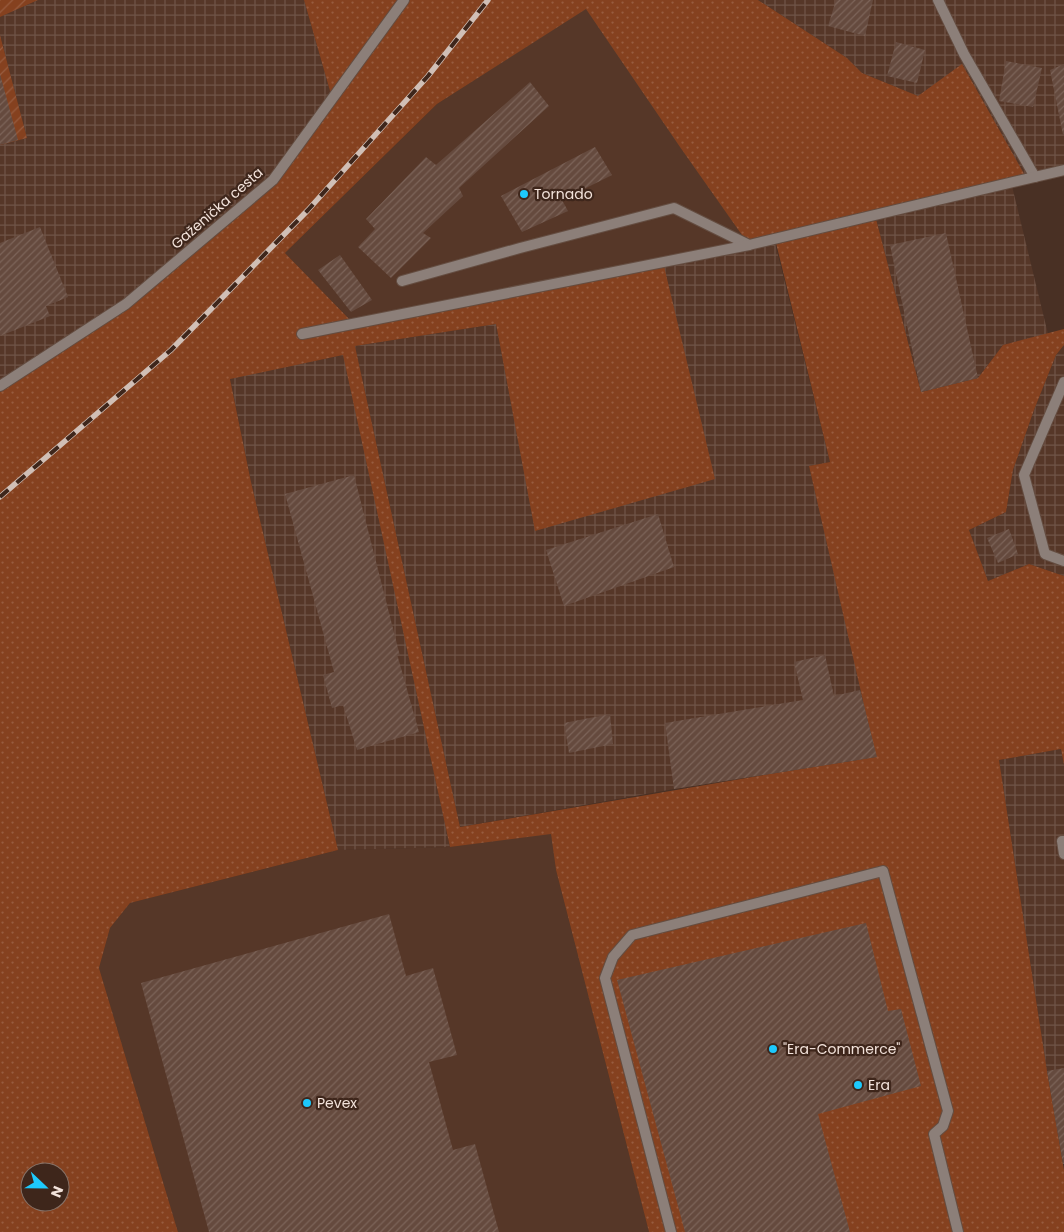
<svg xmlns="http://www.w3.org/2000/svg" width="1064" height="1232" viewBox="0 0 1064 1232" font-family="Poppins,sans-serif">
	<style>
		.built { fill: #563728 }
		.industrial { fill: url(#industrial-grid) }
		.grass { fill: url(#grass-dots); fill-rule: evenodd }
		.garden { fill: url(#garden-furrows) }
		.building { fill: url(#building-hatch) }
		.lines { fill: none; stroke-linecap: round; stroke-linejoin: round }
		.service-casing { stroke: #644d41; stroke-width: 12 }
		.minor-casing { stroke: #644d41; stroke-width: 12 }
		.service { stroke: #8c7f79; stroke-width: 10 }
		.minor { stroke: #8c7f79; stroke-width: 10 }
		.rail-casing { stroke: #d0bfb6; stroke-width: 5.5 }
		.rail { stroke: #3e261b; stroke-width: 4; stroke-dasharray: 11; stroke-linecap: butt }
		.poi-dot { fill: #1dc9fc; stroke: #3e261b; stroke-width: 2 }
		.labels { text-anchor: middle; dominant-baseline: central; stroke-width: 4.5; stroke-linejoin: round; paint-order: stroke }
		.poi-label { font-size: 14px; fill: #f3e3db; stroke: #3e261b; text-anchor: start }
		.street-label { font-size: 14px; fill: #f3e3db; stroke: #3e261b }
	</style>
	<defs>
		<pattern id="industrial-grid" width="8" height="8" patternUnits="userSpaceOnUse" patternTransform="scale(1.25)"><rect width="8" height="8" fill="#563728"/><path d="M0 4h8M4 0v8" fill="none" stroke="#6f5447"/></pattern>
		<pattern id="grass-dots" width="8" height="8" patternUnits="userSpaceOnUse" patternTransform="scale(1.25)"><rect width="8" height="8" fill="#85411f"/><path d="M2 2h.1M6 6h.1" fill="none" stroke="#975c3f" stroke-width="1.8" stroke-linecap="round"/></pattern>
		<pattern id="garden-furrows" width="10" height="10" patternUnits="userSpaceOnUse" patternTransform="scale(1.25)"><rect width="10" height="10" fill="#85411f"/><path d="M-1 1l2-2M0 10L10 0M9 11l2-2" fill="none" stroke="#975c3f"/></pattern>
		<pattern id="building-hatch" width="6" height="6" patternUnits="userSpaceOnUse" patternTransform="scale(1.25)"><rect width="6" height="6" fill="#654a3e"/><path d="M-1 1l2-2M0 6l6-6M5 7l2-2" fill="none" stroke="#7c6459"/></pattern>
	</defs>
	<rect width="100%" height="100%" fill="#493024"/>
	<path class="built" d="M586,8l163,237 -395,79 -69,-71 152,-149z
		M551,833l5,37 93,362h-471l-79,-264 11,-40 20,-25 208,-53 112,-3z"/>
	<path class="industrial" d="M38,0h266l28,98 -59,82 -147,124 -126,82v-241l27,-7 -27,-103v-18z
		M758,0h306v170l-37,9 -109,-83 -56,-23 -15,-15z
		M1011,182l37,152 -45,11 -25,33 -57,14 -46,-177z
		M774,239l56,223 -21,4 68,291 -203,32 -214,38 -105,-481 141,-22 40,207 127,-269z
		M1064,345v231l-35,-12 -41,17 -19,-51 37,-18 7,-42 21,-60 22,-55z
		M344,355l106,492 -112,3 -87,-368 -21,-104z
		M1061,749l3,16v395h-2l-15,-89 -48,-311z"/>
	<path class="grass" d="M304,0h454l89,58 15,15 56,23 44,-32 65,115 -152,36 46,177 57,-14 25,-33 61,-16v16l-8,10 -22,55 -21,60 -7,42 -37,18 19,51 41,-17 35,12v189l-3,-16 -62,11 48,311 17,99v62h-415l-93,-362 -5,-36 -101,13 -107,-492 -113,24 21,103 87,368 -208,53 -20,25 -11,40 79,264h-178v-846l126,-82 147,-124 59,-82zM586,9l94,138 69,98 26,-6 55,223 -21,4 67,291 -118,19 -298,51 -105,-481 141,-22 39,207 180,-52 -52,-217 -309,62 -69,-71 152,-149zM30,1172h30v30h-30z"/>
	<path class="garden" d="M0,0h38l-38,17z
		M0,35l27,103 -27,7z"/>
	<path class="building" d="M836,0h37l-8,36 -37,-10z
		M896,42l29,8 -8,33 -30,-7z
		M1006,61l36,7 -9,39 -34,-6z
		M1064,64v71h-1l-13,-65z
		M0,74l18,66 -18,5z
		M530,82l19,24 -90,82 4,8 -40,37 8,5 -40,40 -33,-31 17,-18 -9,-10 60,-62 10,8z
		M595,147l17,28 -50,25 6,11 -46,21 -21,-36z
		M40,227l28,70 -22,9 4,10 -50,20v-93z
		M946,233l32,145 -57,14 -31,-147z
		M340,255l32,45 -21,12 -33,-42z
		M354,475l46,181 -3,-2 22,78 -62,18 -14,-45 -11,3 -9,-33 11,-3 -49,-178z
		M658,514l16,53 -110,39 -18,-56z
		M1009,529l9,25 -20,9 -11,-25z
		M825,655l9,41 26,-6 17,67 -203,32 -9,-66 138,-23 -9,-38z
		M610,714l3,30 -44,9 -5,-30z
		M389,914l17,62 27,-8 24,87 -28,7 24,88 22,-6 24,88h-290l-68,-249z
		M866,923l22,88 13,-2 20,77 -103,28 32,118h-165l-68,-252z
		M1064,1068v96h-1l-16,-93z"/>
	<g class="lines">
		<g class="service-casing">
			<path id="service" d="M938,0l26,54 71,123
				M402,281l118,-33 154,-40 75,37
				M1064,382l-40,93 21,79 19,7
				M1064,841h-2l2,13
				M671,1232l-66,-254 8,-21 19,-22 251,-64 65,240 -5,15 -9,8 24,98"/>
		</g>
		<g class="minor-casing">
			<path id="minor" d="M302,334l447,-89 315,-75
				M0,386l126,-82 147,-124 131,-180"/>
		</g>
		<use href="#service" class="service"/>
		<use href="#minor" class="minor"/>
		<g class="rail-casing">
			<path id="rail" d="M0,497l171,-147 137,-140 120,-134 60,-76"/>
		</g>
		<use href="#rail" class="rail"/>
	</g>
	<g class="poi-dot">
		<circle cx="524" cy="194" r="5"/>
		<circle cx="773" cy="1049" r="5"/>
		<circle cx="858" cy="1085" r="5"/>
		<circle cx="307" cy="1103" r="5"/>
	</g>
	<g class="labels">
		<g class="poi-label">
			<text x="534" y="194">Tornado</text>
			<text x="783" y="1049">"Era-Commerce"</text>
			<text x="868" y="1085">Era</text>
			<text x="317" y="1103">Pevex</text>
		</g>
		<g class="street-label">
			<text transform="translate(217 208) rotate(-41)">Gaženička cesta</text>
		</g>
	</g>
	<g transform="translate(45 1187) rotate(112)"><circle r="24" fill="#3e261b" stroke="#867268"/>
	<path d="M0-4L9 19L0 12L-9 19Z" fill="#1dc9fc"/>
	<text y="-8" font-size="14" font-weight="bold" text-anchor="middle" fill="#f3e3db">N</text>
	</g>
</svg>
